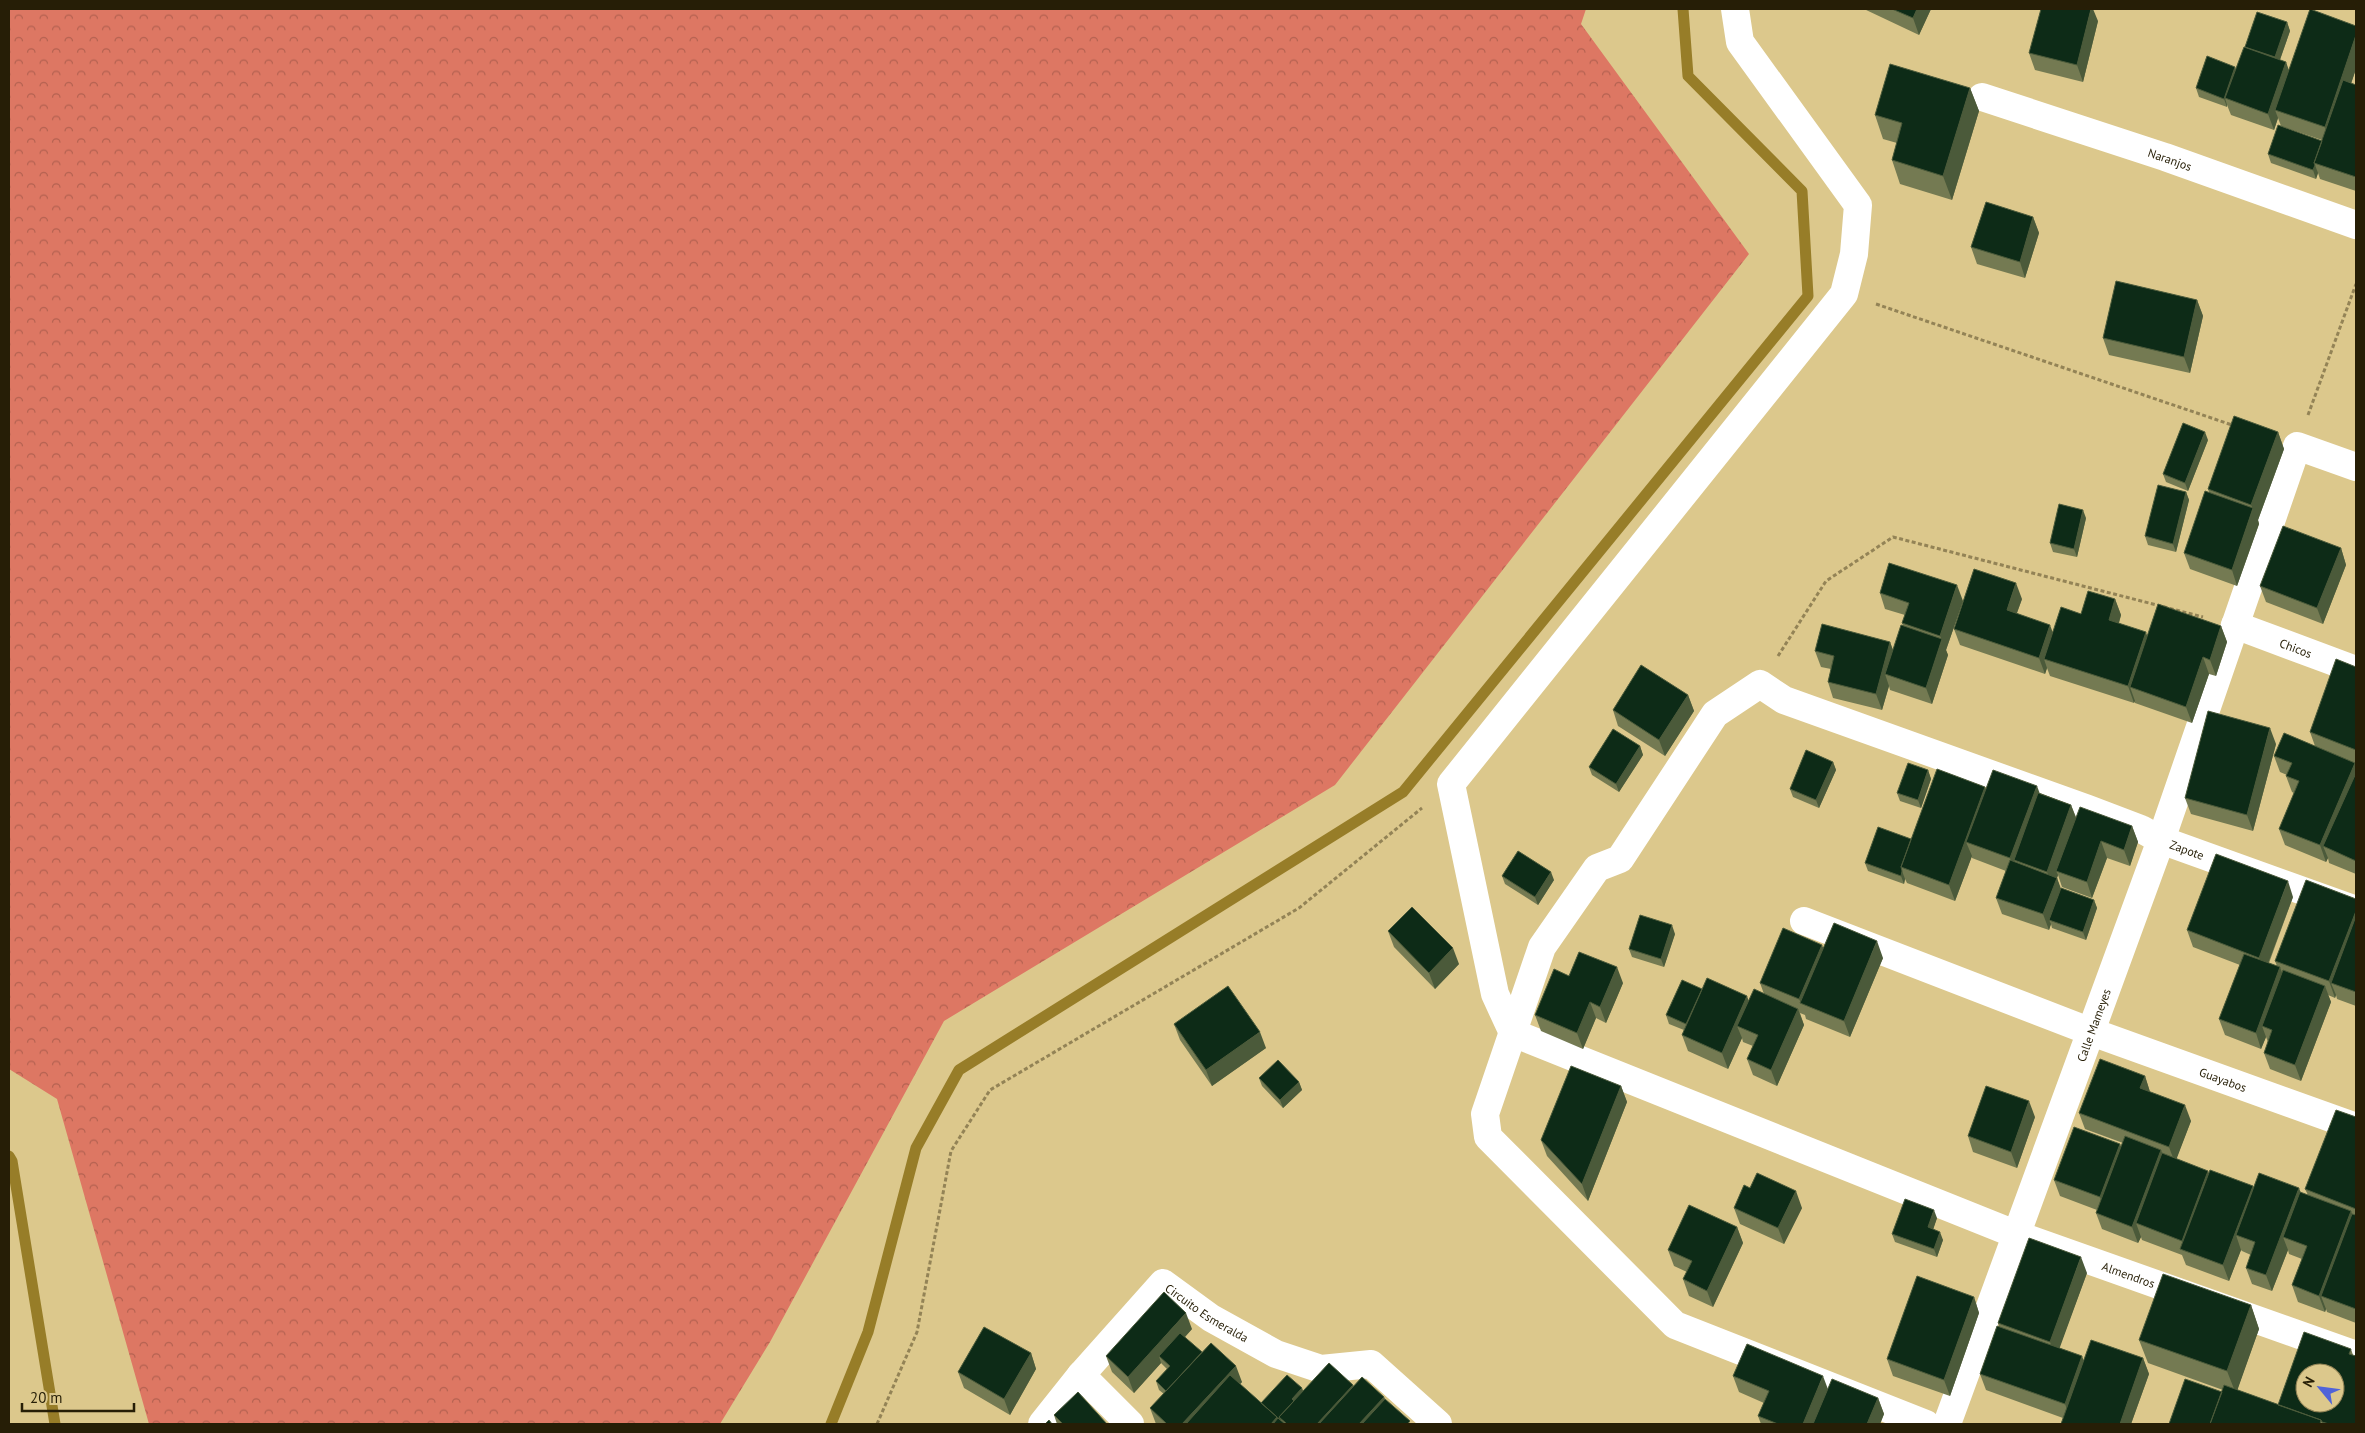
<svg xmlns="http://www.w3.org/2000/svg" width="2365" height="1433" viewBox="0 0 2365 1433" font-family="'PT Sans',sans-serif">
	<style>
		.forest { fill: url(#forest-crowns) }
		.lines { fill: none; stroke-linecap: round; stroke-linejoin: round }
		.stream { stroke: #977d28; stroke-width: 11 }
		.path { stroke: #938356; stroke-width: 3; stroke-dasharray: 4 2.5; stroke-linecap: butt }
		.minor { stroke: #fff; stroke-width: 28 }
		.wall { fill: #747a52 }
		.shaded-wall { fill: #4b5a3a }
		.building { fill: #0d2b17; stroke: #4b5a3a; fill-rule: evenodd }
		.labels { text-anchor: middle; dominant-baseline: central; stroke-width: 5; stroke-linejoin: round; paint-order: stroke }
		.street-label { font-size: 12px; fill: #261e06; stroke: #dcc88c }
	</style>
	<defs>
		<pattern id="forest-crowns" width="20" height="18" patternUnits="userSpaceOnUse" patternTransform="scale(1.25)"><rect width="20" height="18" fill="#dd7763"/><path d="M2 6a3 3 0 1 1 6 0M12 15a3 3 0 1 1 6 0" fill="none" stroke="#b36150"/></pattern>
	</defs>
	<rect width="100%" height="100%" fill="#dcc88c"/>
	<path class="forest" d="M9,9h1577l-5,15 168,230 -414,531 -391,236 -174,321 -50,82h-571l-92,-325 -48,-30z"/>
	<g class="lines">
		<path class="stream" d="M9,1156l3,5 43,263
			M831,1424l37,-92 48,-184 43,-78 444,-278 405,-496 -6,-105 -114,-115 -5,-67"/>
		<path class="path" d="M1876,304l359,122
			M2308,415l48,-131
			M1778,656l48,-75 67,-44 310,80
			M877,1424l40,-92 34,-181 39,-61 309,-182 123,-100"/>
		<g class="minor">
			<path id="s1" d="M1735,9l5,33 118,163 -4,49 -10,40 -393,490 44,210 18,39 502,201 341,121"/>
			<path id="s2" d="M1982,97l183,60 191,68"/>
			<path id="s3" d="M2235,625l121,45"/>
			<path id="s4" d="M1804,921l285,110 267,96"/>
			<path d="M1081,1375l49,49"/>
			<path id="s5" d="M1042,1424l39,-49 82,-92 48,35 65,36 45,15 50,-5 67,60"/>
			<path id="s6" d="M1926,1424l-251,-99 -187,-188 -3,-23 57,-167 55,-79 23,-9 95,-145 45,-30 24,16 304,109 53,20 20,11 195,70"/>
			<path id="s7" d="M1947,1424l214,-584 136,-394 59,21"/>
		</g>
	</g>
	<path class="wall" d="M1864,9h67l-12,26z
		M2098,21l-15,61 -48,-12 -6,-17z
		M2287,22l3,9 -10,29 6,2 2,8 68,-44v43l-5,14 5,2v106l-36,-12 -2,-6 -2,6 -45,-16 -3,-9 54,-13v-1l-41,-14 -3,-8 -4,12 -43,-15 -4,-10v2l-28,-10 -3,-9 40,-19 9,-21v-1z
		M1970,88l9,23 -27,89 -52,-16 -8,-24 5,-17 -14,-4 -8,-24z
		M2033,217l6,16 -14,45 -48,-14 -6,-17z
		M2197,300l6,16 -13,57 -81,-18 -6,-17z
		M2278,432l6,17 -26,71 1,4 -22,62 -47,-17 -6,-16 25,-61 -1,-3z
		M2208,440l-20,51 -22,-9 -3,-8z
		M2186,492l3,8 -13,52 -28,-7 -3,-9z
		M2086,518l-9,39 -24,-5 -3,-9z
		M2341,548l5,17 -23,59 -57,-22 -6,-16z
		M1880,593l83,8 -17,49 2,5 -16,49 -42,-14 -1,-4 -7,24 -49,-12 -5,-16 3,-13 -10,-2 -6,-16 75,-9 3,8 10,-24 -1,-3 3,-8 -20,-6z
		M2022,599l-5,14 36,19 28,-18 34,-15 6,16 -2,8 28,13 74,-10 6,16 -11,34 -7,-2 -17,49 -57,-20v-2l-1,2 -84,-27 -3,-8 -2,6 -85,-29 -6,-16z
		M2356,667v207l-27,-11 -1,-5 -2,4 -41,-17 -6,-16 15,-36 -2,-1 -6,-16 1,-1 -7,-3 -6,-16 41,-10 -5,-14z
		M1688,695l6,16 -29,45 -47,-30 -5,-16z
		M2276,744l-23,87 -62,-17 -6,-16z
		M1640,746l3,9 -24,37 -27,-17 -3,-8z
		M1833,762l3,8 -17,38 -26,-11 -3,-8z
		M1928,770l3,9 -10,29 -21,-7 -3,-8z
		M1985,787l1,3 54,3 31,12 5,12 56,9 6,16 -8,24 -23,-8 -15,40 -30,-11 -4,-12 -1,3 3,10 34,12 3,8 -11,32 -34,-12 -1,-4 -2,6 -47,-16 -6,-16 10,-27 -34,-13v-2l-17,45 -48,-18 -2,-4 -1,5 -36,-13 -3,-8 46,-24z
		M1502,876l52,4 -16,25 -33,-21z
		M2293,897l-24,66 8,3 -2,-5 81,-62v107l-19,-7 -1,-4 -1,3 -7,-3 3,7 -30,79 -31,-12 -6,-16 4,-11 -2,-5 -5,12 -36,-14 -6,-16 21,-54 -47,-18 -6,-17z
		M1388,931l71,33 -24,25 -41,-42z
		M1675,934l-11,33 -32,-10 -3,-8z
		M1823,947l60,11 -33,79 -44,-18 -1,-4 -5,-2 4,12 -27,61 -24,-11 -6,-16 6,-13 -10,-4 -1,-4 -14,31 -40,-18 -6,-16 2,-5 -15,-6 -3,-9 36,-26 47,12 15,-7 -4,-11z
		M1569,976l54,7 -17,40 -10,-5 -13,31 -42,-18 -6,-16z
		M1174,1024l92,24 -54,38 -32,-46z
		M2145,1076l5,16 41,29 -15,38 33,14 44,13 1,2 47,5 7,2 -3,-6 51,-72v206l-29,-11 -1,-3 -1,3 -27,-10 -6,-17 10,-26 -13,-5 -1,-4 -16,41 -20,-7 -6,-16 5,-13 -9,-4 -1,-1 -12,31 -43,-16 -4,-10 -40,-15 -1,-3 -3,6 -36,-14 -6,-16 1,-3 -37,-14 -6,-16 66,-36 1,3 2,-4 -38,-14 -6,-16z
		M1259,1078l40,4 3,8 -19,18 -21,-22z
		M1621,1086l6,16 -39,99 -41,-45 -6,-16z
		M2035,1117l-18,51 -44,-16 -5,-16z
		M1734,1208h68l-18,36 -44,-20z
		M1937,1218l-4,11 10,11 -6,17 -42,-15 -3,-8z
		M1737,1227l6,16 -30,64 -24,-11 -6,-17 4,-7 -13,-6 -6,-16z
		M2087,1273l-28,75 25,13 59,-3 6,16 -18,50h-70l2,-6 -77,-28 -6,-16 19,-47 -1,-4z
		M1974,1297l5,16 -29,83 -57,-20 -6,-17z
		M2251,1305l8,24 -22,61 41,15 73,-56 2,6 3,69h-187l53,-32 1,-2 -75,-27 -9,-23z
		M1192,1329l-7,8 17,15 40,30 -2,2 21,19 41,-15 1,4 50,-7 1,1 30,11 1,2 26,25h-255l-6,-16 14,-14 -5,-4 -3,-9 11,-12 -6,-6 -27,30 -22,-21 -6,-16z
		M1031,1353l5,16 -26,46 -46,-27 -6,-16z
		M1733,1376l95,13 50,9 6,16 -4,10h-119l-3,-8 6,-13 -25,-11z
		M1054,1415l53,9h-50z"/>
	<path class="shaded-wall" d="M1917,9h14l-12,26 -6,-17z
		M2091,9h2l5,12 -15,61 -6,-17z
		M2287,22l3,9 -12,34 -3,-8z
		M2356,35v34l-25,74 -6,-16z
		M2286,62l6,17 -17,31 3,8 -4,12 -6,-16z
		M2235,67l3,8 -13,23 2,7v2l-3,-8z
		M1970,88l9,23 -27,89 -9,-24z
		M2315,165l3,8 -2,6 -3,-9z
		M2033,217l6,16 -14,45 -5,-16z
		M2197,300l6,16 -13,57 -6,-16z
		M2205,432l3,8 -20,51 -3,-8z
		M2278,432l6,17 -26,71 1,4 -22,62 -5,-16 21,-61 -2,-4z
		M2186,492l3,8 -13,52 -3,-8z
		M2083,510l3,8 -9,39 -3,-8z
		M2341,548l5,17 -23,59 -6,-16z
		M2016,583l6,16 -10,27 -5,-16z
		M1957,585l6,16 -17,49 2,5 -16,49 -6,-16 16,-48 -2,-4z
		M2115,599l6,16 -6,21 -6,-16z
		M2050,625l6,16 -12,18 3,9 -2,6 -6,-16z
		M2221,626l6,16 -11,34 -6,-16z
		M2146,632l5,17 -21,38 5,14 -1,2 -6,-17z
		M1890,642l6,17 -11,15 4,12 -7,24 -6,-16z
		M2203,657l6,17 -17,49 -6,-16z
		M1688,695l6,16 -29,45 -6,-16z
		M2270,728l6,16 -23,87 -6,-16z
		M1640,746l3,9 -24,37 -3,-8z
		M1833,762l3,8 -17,38 -3,-8z
		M2355,763l1,4v22l-33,57 5,12 -2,4 -6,-17z
		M1928,770l3,9 -10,29 -3,-8z
		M2037,786l6,16 -29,58 4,11 -2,3 -6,-16z
		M1985,787l6,16 -25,39 6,14 -17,45 -6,-16z
		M2071,805l6,16 -21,50 2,4 -1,3 6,16 -14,26 2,4 -2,6 -6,-16 10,-26 -6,-16z
		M2132,826l6,16 -8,24 -6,-16z
		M2101,841l6,17 -15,40 -5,-16z
		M1902,871l3,8 -1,5 -3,-8z
		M1551,872l3,8 -16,25 -3,-8z
		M2288,881l5,16 -29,77 -5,-16z
		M2094,900l3,8 -11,32 -3,-8z
		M2356,911v31l-25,41 5,12 -1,3 -6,-17z
		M1672,925l3,9 -11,33 -3,-8z
		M1877,941l6,17 -33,79 -6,-16z
		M1822,945l6,16 -27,42 -2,-4z
		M1453,948l6,16 -24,25 -6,-16z
		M1617,967l6,16 -17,40 -6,-16z
		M2280,967l6,17 -24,42 4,11 -5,12 -5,-16z
		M2325,986l6,16 -30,79 -6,-16z
		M1747,996l6,17 -16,13 5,12 -14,31 -6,-16z
		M1590,1002l6,16 -13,31 -6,-16z
		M1798,1009l6,16 -27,61 -6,-16z
		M1260,1032l6,16 -54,38 -6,-16z
		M2145,1076l5,16 -10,-4z
		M1299,1082l3,8 -19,18 -3,-8z
		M1621,1086l6,16 -39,99 -6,-17z
		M2029,1101l6,16 -18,51 -6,-16z
		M2185,1105l6,16 -16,42 -6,-16z
		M2120,1144l6,17 -20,53 -6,-17z
		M2161,1150l6,16 -31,57 5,14 -3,6 -6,-16z
		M2208,1171l6,16 -29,64 -3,-10z
		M2253,1186l6,16 -23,33 5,15 -12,31 -6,-16z
		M2299,1188l6,16 -22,33 5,13 -16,41 -6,-16z
		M1796,1191l6,17 -18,36 -6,-16z
		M1934,1210l3,8 -6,18 -3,-9z
		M2351,1211l5,14 -35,71 5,13 -1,3 -6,-16z
		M1737,1227l6,16 -30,64 -6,-16z
		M1940,1232l3,8 -6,17 -3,-8z
		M2081,1257l6,16 -31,85 -6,-16z
		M1974,1297l5,16 -29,83 -6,-16z
		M2251,1305l8,24 -23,65 -9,-23z
		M1186,1313l6,16 -28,31 -5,-4 2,7 -27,30 -6,-16z
		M1031,1353l5,16 -26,46 -6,-16z
		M2082,1356l6,16 -17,48 -6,-16z
		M2143,1358l6,16 -18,50h-11z
		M1236,1366l6,16 -39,42h-21z
		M1823,1376l6,16 -14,32h-12z
		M1353,1385l6,17 -21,22h-21z
		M1302,1388l3,9 -10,10 -3,-8z
		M1384,1397l6,16 -10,11h-21z
		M1878,1398l6,16 -4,10h-13z
		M1277,1417l3,7h-9z"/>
	<path class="building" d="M1892,9h25l-4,9z
		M2041,9h50l-14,56 -48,-12z
		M2310,9l46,17v9l-31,92 -50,-17z
		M2257,12l30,10 -12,35 -30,-10z
		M2244,47l42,15 -18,52 -43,-16z
		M2207,56l28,11 -11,32 -28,-11z
		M1890,64l80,24 -27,88 -51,-16 10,-37 -27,-8z
		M2343,80l13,5v92l-42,-14z
		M2278,125l44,16 -8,22 1,2 -2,5 -45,-16z
		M1986,202l47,15 -13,45 -49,-15z
		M2116,281l81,19 -13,57 -81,-19z
		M2234,416l44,16 -27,73 -43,-16z
		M2183,423l22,9 -20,51 -22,-9z
		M2158,485l28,7 -13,52 -28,-8z
		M2205,491l48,17 -21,62 -48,-17z
		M2059,504l24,6 -9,39 -24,-6z
		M2283,526l58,22 -24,60 -57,-22z
		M1889,563l68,22 -17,51 -38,-13 7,-20 -29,-10z
		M1974,569l42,14 -9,27 43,15 -11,33 -85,-29z
		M2088,591l27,8 -6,21 37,12 -18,54 -84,-27 17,-52 20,7z
		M2158,604l63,22 -11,34 -7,-3 -17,50 -56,-20z
		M1822,624l68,18 -14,52 -48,-12 6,-26 -19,-5z
		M1901,625l41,14 -16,49 -41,-14z
		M2336,659l20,8v83l-46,-18z
		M1641,665l47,30 -29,45 -46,-30z
		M2208,711l62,17 -23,87 -62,-17z
		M1613,729l27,17 -24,38 -27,-17z
		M2284,733l71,30 -35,82 -41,-16 20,-48 -13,-5 6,-13 -18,-7z
		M1806,750l27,12 -17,38 -26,-11z
		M1908,763l20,7 -10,30 -21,-7z
		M1937,769l48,18 -36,98 -48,-18z
		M1993,770l44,16 -27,72 -44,-16z
		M2356,773v88l-33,-15z
		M2038,793l33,12 -24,67 -33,-12z
		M2080,807l52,19 -8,24 -23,-9 -14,41 -31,-11z
		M1878,827l33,12 -10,28 1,4 -1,5 -36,-13z
		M1518,851l33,21 -16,25 -33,-21z
		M2216,854l72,27 -29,77 -72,-28z
		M2010,860l47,18 -14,36 -47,-16z
		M2306,880l50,19v12l-27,70 -54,-20z
		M2061,888l33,12 -11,32 -34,-12z
		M1412,907l41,41 -24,25 -41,-42z
		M1640,915l32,10 -11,34 -32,-10z
		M2356,916v76l-25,-9z
		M1834,923l43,18 -33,80 -44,-18z
		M1783,928l39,17 -23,54 -39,-16z
		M1579,952l38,15 -17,40 -10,-5 -13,31 -42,-18 19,-46 15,7z
		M2244,954l36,13 -24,66 -37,-14z
		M2283,970l42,16 -30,79 -31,-12 8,-23 -10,-4z
		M1707,978l40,18 -25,57 -40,-18z
		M1682,980l20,9 -16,35 -20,-9z
		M1228,986l32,46 -54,38 -32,-46z
		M1754,989l44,20 -27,61 -24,-11 11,-24 -21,-9z
		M2100,1059l45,17 -5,12 45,17 -16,42 -90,-34z
		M1278,1060l21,22 -19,18 -21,-22z
		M1571,1066l50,20 -39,98 -41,-44z
		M1986,1086l43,15 -18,51 -43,-16z
		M2336,1110l20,7v92l-51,-20z
		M2074,1127l46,17 -20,53 -46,-17z
		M2125,1136l36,14 -29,77 -36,-14z
		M2162,1153l46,18 -26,70 -46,-18z
		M2210,1170l43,16 -30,79 -43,-16z
		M1757,1173l39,18 -18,37 -44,-20 10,-23 6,3z
		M2259,1173l40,15 -33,87 -20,-7 9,-26 -19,-7z
		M2300,1192l51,19 -32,85 -27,-11 15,-39 -24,-9z
		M1905,1199l29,11 -6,17 12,5 -6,17 -42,-15z
		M1689,1205l48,22 -30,64 -24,-12 9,-18 -24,-11z
		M2352,1214l4,1v94l-35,-13z
		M2029,1238l52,19 -31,85 -52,-19z
		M2163,1274l88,31 -24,66 -88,-31z
		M1917,1276l57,21 -30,83 -57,-21z
		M1164,1292l22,21 -58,64 -22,-21z
		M1997,1326l85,30 -17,48 -85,-30z
		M984,1327l47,26 -27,46 -46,-27z
		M2304,1332l47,17 -2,5 7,2v68h-27l-7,-2 -1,-2 -43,-15zM2305,1373h30v30h-30z
		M1180,1333l22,19 -36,39 -10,-10 14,-15 -11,-10z
		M2091,1340l52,18 -23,66h-59z
		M1211,1343l25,23 -54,58h-15l-17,-16z
		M1747,1344l76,32 -20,48h-25l-20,-8 11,-25 -36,-15z
		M1329,1363l24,22 -36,39h-30l-8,-7z
		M1230,1375l47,42 -6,7h-85z
		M1287,1375l15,13 -10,11 2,2 -15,16 2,3 -3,-2v1l-1,-2 -16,-14z
		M1362,1377l22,20 -25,27h-40z
		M1832,1379l46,19 -11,26h-54z
		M2185,1379l37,13 -12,32h-41z
		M2224,1385l97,35 -1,4h-110z
		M1078,1392l29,32h-44l-9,-9z
		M1385,1399l25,22 -3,3h-45z
		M1278,1418l7,6h-12z
		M1049,1420l3,4h-7z"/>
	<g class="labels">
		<g class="street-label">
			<text stroke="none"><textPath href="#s2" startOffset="198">Naranjos</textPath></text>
			<text stroke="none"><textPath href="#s3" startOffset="65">Chicos</textPath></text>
			<text stroke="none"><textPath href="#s6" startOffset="1542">Zapote</textPath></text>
			<text stroke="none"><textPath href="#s7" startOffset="425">Calle Mameyes</textPath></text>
			<text stroke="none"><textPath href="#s4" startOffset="448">Guayabos</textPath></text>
			<text stroke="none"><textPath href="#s1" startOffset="1872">Almendros</textPath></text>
			<text stroke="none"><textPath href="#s5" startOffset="239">Circuito Esmeralda</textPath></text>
		</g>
	</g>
	<rect width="2365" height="1433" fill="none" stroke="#261e06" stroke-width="20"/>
	<g transform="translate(2320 1388) rotate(299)"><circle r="24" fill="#dcc88c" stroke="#938456"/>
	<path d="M0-4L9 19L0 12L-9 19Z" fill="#5063d9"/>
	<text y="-8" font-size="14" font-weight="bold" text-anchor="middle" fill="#261e06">N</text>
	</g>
	<path d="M22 1403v8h112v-8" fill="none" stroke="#261e06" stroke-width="2.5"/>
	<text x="30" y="1403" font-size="15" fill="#261e06" stroke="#dcc88c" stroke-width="4" paint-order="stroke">20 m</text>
</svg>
